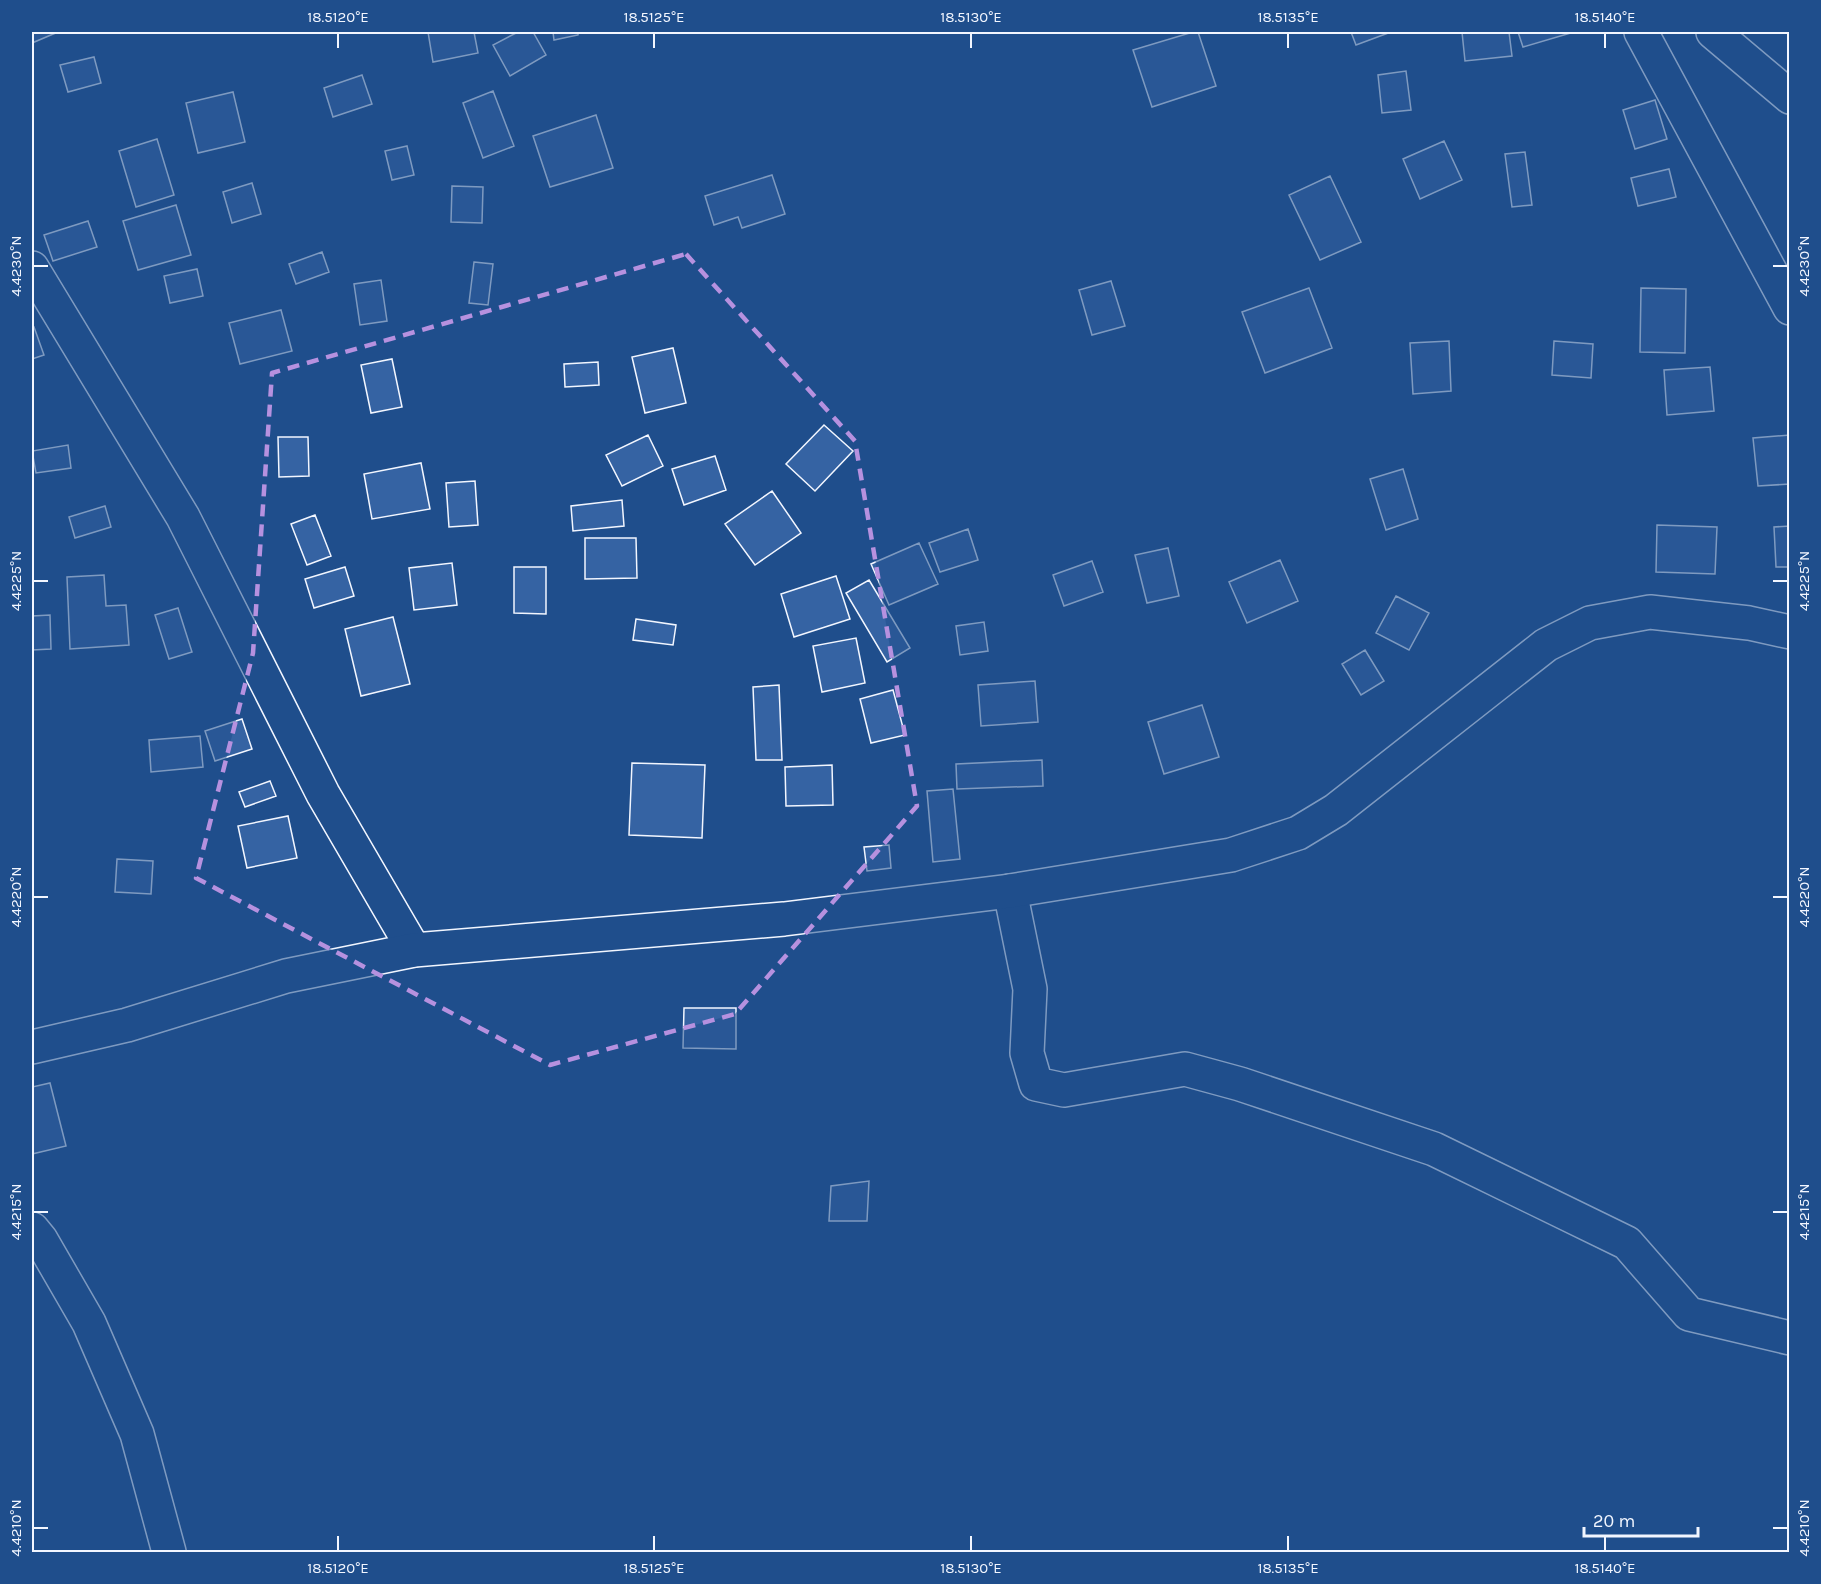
<svg xmlns="http://www.w3.org/2000/svg" width="1821" height="1584" viewBox="0 0 1821 1584" font-family="Karla,sans-serif">
	<style>
		.building { fill: #3563a3; stroke: #f2f6ff; stroke-width: 1.5 }
		.lines { fill: none; stroke-linecap: round; stroke-linejoin: round }
		.street-casing { stroke: #f2f6ff; stroke-width: 36 }
		.secondary-casing { stroke: #f2f6ff; stroke-width: 36 }
		.street { stroke: #1f4e8c; stroke-width: 33 }
		.secondary { stroke: #1f4e8c; stroke-width: 33 }
		.marked { fill: none; stroke: #b691df; stroke-width: 4.5; stroke-dasharray: 12 8; stroke-linejoin: round }
		.ticks { fill: none; stroke: #f2f6ff; stroke-width: 2 }
		.neatline { fill: none; stroke: #f2f6ff; stroke-width: 2 }
		.ticks-label { font-size: 15px; text-anchor: middle; fill: #f2f6ff }
	</style>
	<rect width="100%" height="100%" fill="#1f4e8c"/>
	<path class="building" d="M32,32h26l-26,11z
		M428,32h46l4,21 -45,9z
		M518,32h15l13,23 -36,21 -17,-31z
		M553,32h25v3l-24,5z
		M1193,32h5l18,54 -64,21 -19,-57z
		M1351,32h40l-35,13z
		M1462,32h47l3,24 -47,5z
		M1518,32h56l-51,15z
		M94,57l7,26 -33,9 -8,-27z
		M1406,71l5,39 -29,3 -4,-38z
		M362,75l10,29 -39,13 -9,-29z
		M493,91l21,55 -31,12 -20,-55z
		M233,92l12,50 -47,11 -12,-50z
		M1655,100l12,39 -32,10 -12,-39z
		M596,115l17,53 -63,19 -17,-51z
		M157,139l17,56 -38,12 -17,-56z
		M1444,141l18,39 -42,19 -17,-40z
		M407,146l7,29 -22,5 -7,-29z
		M1525,152l7,53 -20,2 -7,-53z
		M1669,169l7,28 -38,9 -7,-28z
		M772,175l13,39 -43,14 -4,-11 -24,8 -9,-29z
		M1330,176l31,66 -41,18 -31,-65z
		M252,183l9,31 -29,9 -9,-31z
		M452,186l31,1 -1,36 -31,-1z
		M176,205l15,50 -53,15 -15,-49z
		M88,221l9,26 -44,14 -9,-26z
		M322,252l7,20 -33,12 -7,-20z
		M474,262l19,2 -5,41 -19,-2z
		M197,269l6,27 -33,7 -6,-27z
		M381,280l6,41 -27,4 -6,-41z
		M1111,281l14,45 -33,9 -13,-45z
		M1309,288l23,60 -67,25 -23,-61z
		M1641,288l45,1 -1,64 -45,-1z
		M281,310l11,41 -52,13 -11,-41z
		M34,327l10,28 -12,4v-31z
		M1449,341l2,50 -38,3 -3,-51z
		M1554,341l39,3 -2,34 -39,-3z
		M673,348l13,55 -41,10 -13,-56z
		M392,359l10,48 -31,6 -10,-48z
		M598,362l1,23 -34,2 -1,-23z
		M1710,367l4,44 -47,4 -3,-45z
		M824,425l29,26 -38,40 -29,-27z
		M648,435l15,31 -41,20 -16,-31z
		M1790,435v49l-32,2 -5,-48z
		M278,437h30l1,39 -30,1z
		M68,445l3,23 -35,5 -4,-22z
		M715,456l11,34 -42,15 -12,-36z
		M421,463l9,46 -58,10 -8,-45z
		M1403,469l15,50 -32,11 -16,-51z
		M475,481l3,44 -29,2 -3,-44z
		M772,491l29,42 -46,32 -30,-41z
		M622,500l2,26 -51,5 -2,-25z
		M105,506l6,21 -36,11 -6,-21z
		M315,515l16,41 -24,9 -16,-41z
		M1657,525l60,2 -2,47 -59,-2z
		M1790,526v41h-14l-2,-40z
		M968,529l10,31 -38,12 -11,-29z
		M585,538h51l1,40 -52,1z
		M919,543l19,41 -49,21 -18,-41z
		M1168,548l11,48 -32,7 -12,-48z
		M1280,560l18,41 -51,22 -18,-41z
		M1092,561l11,31 -39,14 -11,-31z
		M452,563l5,42 -43,5 -5,-42z
		M345,567l9,29 -40,12 -9,-29z
		M514,567h32v47l-32,-1z
		M104,575l2,31 20,-1 3,40 -59,4 -3,-72z
		M836,576l14,43 -56,18 -13,-43z
		M869,580l41,68 -23,14 -41,-69z
		M1396,596l33,17 -20,37 -33,-17z
		M178,608l14,44 -23,7 -14,-44z
		M50,615l1,34 -19,1v-34z
		M393,617l17,67 -49,12 -16,-67z
		M636,619l40,6 -3,20 -40,-5z
		M984,622l4,29 -28,4 -4,-29z
		M856,638l9,45 -43,9 -9,-46z
		M1365,650l19,31 -23,14 -19,-31z
		M1035,681l3,41 -57,4 -3,-41z
		M779,685l3,75h-26l-3,-73z
		M893,690l12,45 -34,8 -11,-44z
		M1202,705l17,52 -55,17 -16,-52z
		M242,719l10,30 -37,12 -10,-30z
		M200,736l3,31 -52,5 -2,-32z
		M1042,760l1,26 -86,3 -1,-25z
		M632,763l73,2 -3,73 -73,-3z
		M832,765l1,40 -47,1 -1,-39z
		M270,781l6,15 -31,11 -6,-15z
		M953,789l7,70 -27,3 -6,-71z
		M288,816l9,42 -50,10 -9,-42z
		M889,845l2,23 -24,3 -3,-24z
		M117,859l36,2 -2,33 -36,-2z
		M684,1008h52v41l-53,-1z
		M50,1083l16,63 -34,8v-67z
		M869,1181l-2,40h-38l2,-35z"/>
	<g class="lines">
		<g class="street-casing">
			<path id="street" d="M1641,32l149,276
				M1713,32l77,65
				M32,268l151,249 140,277 91,156
				M1010,891l20,98 -3,64 9,31 28,6 121,-21 55,15 194,65 193,94 62,71 101,24
				M32,1229l9,11 48,83 48,111 32,118"/>
		</g>
		<g class="secondary-casing">
			<path id="secondary" d="M32,1047l95,-22 159,-49 128,-26 370,-31 226,-28 221,-36 67,-22 38,-23 210,-165 44,-22 60,-11 99,11 41,9"/>
		</g>
		<use href="#street" class="street"/>
		<use href="#secondary" class="secondary"/>
	</g>
	<path d="M0 0H1821V1584H0ZM686,254l169,187 62,365 -182,208 -185,51 -354,-187 57,-225 19,-280z" fill="#1f4e8c" fill-opacity=".55" fill-rule="evenodd"/>
	<path class="marked" d="M686,254l169,187 62,365 -182,208 -185,51 -354,-187 57,-225 19,-280z"/>
	<path class="ticks" d="M338,33v15M654,33v15M971,33v15M1288,33v15M1605,33v15M33,266h15M1773,266h15M33,581h15M1773,581h15M33,897h15M1773,897h15M33,1212h15M1773,1212h15M33,1528h15M1773,1528h15M338,1536v15M654,1536v15M971,1536v15M1288,1536v15M1605,1536v15"/>
	<rect width="1821" height="1584" fill="none" stroke="#1f4e8c" stroke-width="66"/>
	<path d="M1584 1527v9h114v-9" fill="none" stroke="#f2f6ff" stroke-width="3"/>
	<text x="1593" y="1527" font-size="18" fill="#f2f6ff" stroke="#1f4e8c" stroke-width="4.5" paint-order="stroke">20 m</text>
	<rect x="33" y="33" width="1755" height="1518" class="neatline"/>
	<g class="ticks-label">
		<text x="338" y="22">18.5120°E</text>
		<text x="654" y="22">18.5125°E</text>
		<text x="971" y="22">18.5130°E</text>
		<text x="1288" y="22">18.5135°E</text>
		<text x="1605" y="22">18.5140°E</text>
		<text transform="translate(16 266) rotate(-90)" y="5">4.4230°N</text>
		<text transform="translate(1804 266) rotate(-90)" y="5">4.4230°N</text>
		<text transform="translate(16 581) rotate(-90)" y="5">4.4225°N</text>
		<text transform="translate(1804 581) rotate(-90)" y="5">4.4225°N</text>
		<text transform="translate(16 897) rotate(-90)" y="5">4.4220°N</text>
		<text transform="translate(1804 897) rotate(-90)" y="5">4.4220°N</text>
		<text transform="translate(16 1212) rotate(-90)" y="5">4.4215°N</text>
		<text transform="translate(1804 1212) rotate(-90)" y="5">4.4215°N</text>
		<text transform="translate(16 1528) rotate(-90)" y="5">4.4210°N</text>
		<text transform="translate(1804 1528) rotate(-90)" y="5">4.4210°N</text>
		<text x="338" y="1573">18.5120°E</text>
		<text x="654" y="1573">18.5125°E</text>
		<text x="971" y="1573">18.5130°E</text>
		<text x="1288" y="1573">18.5135°E</text>
		<text x="1605" y="1573">18.5140°E</text>
	</g>
</svg>
